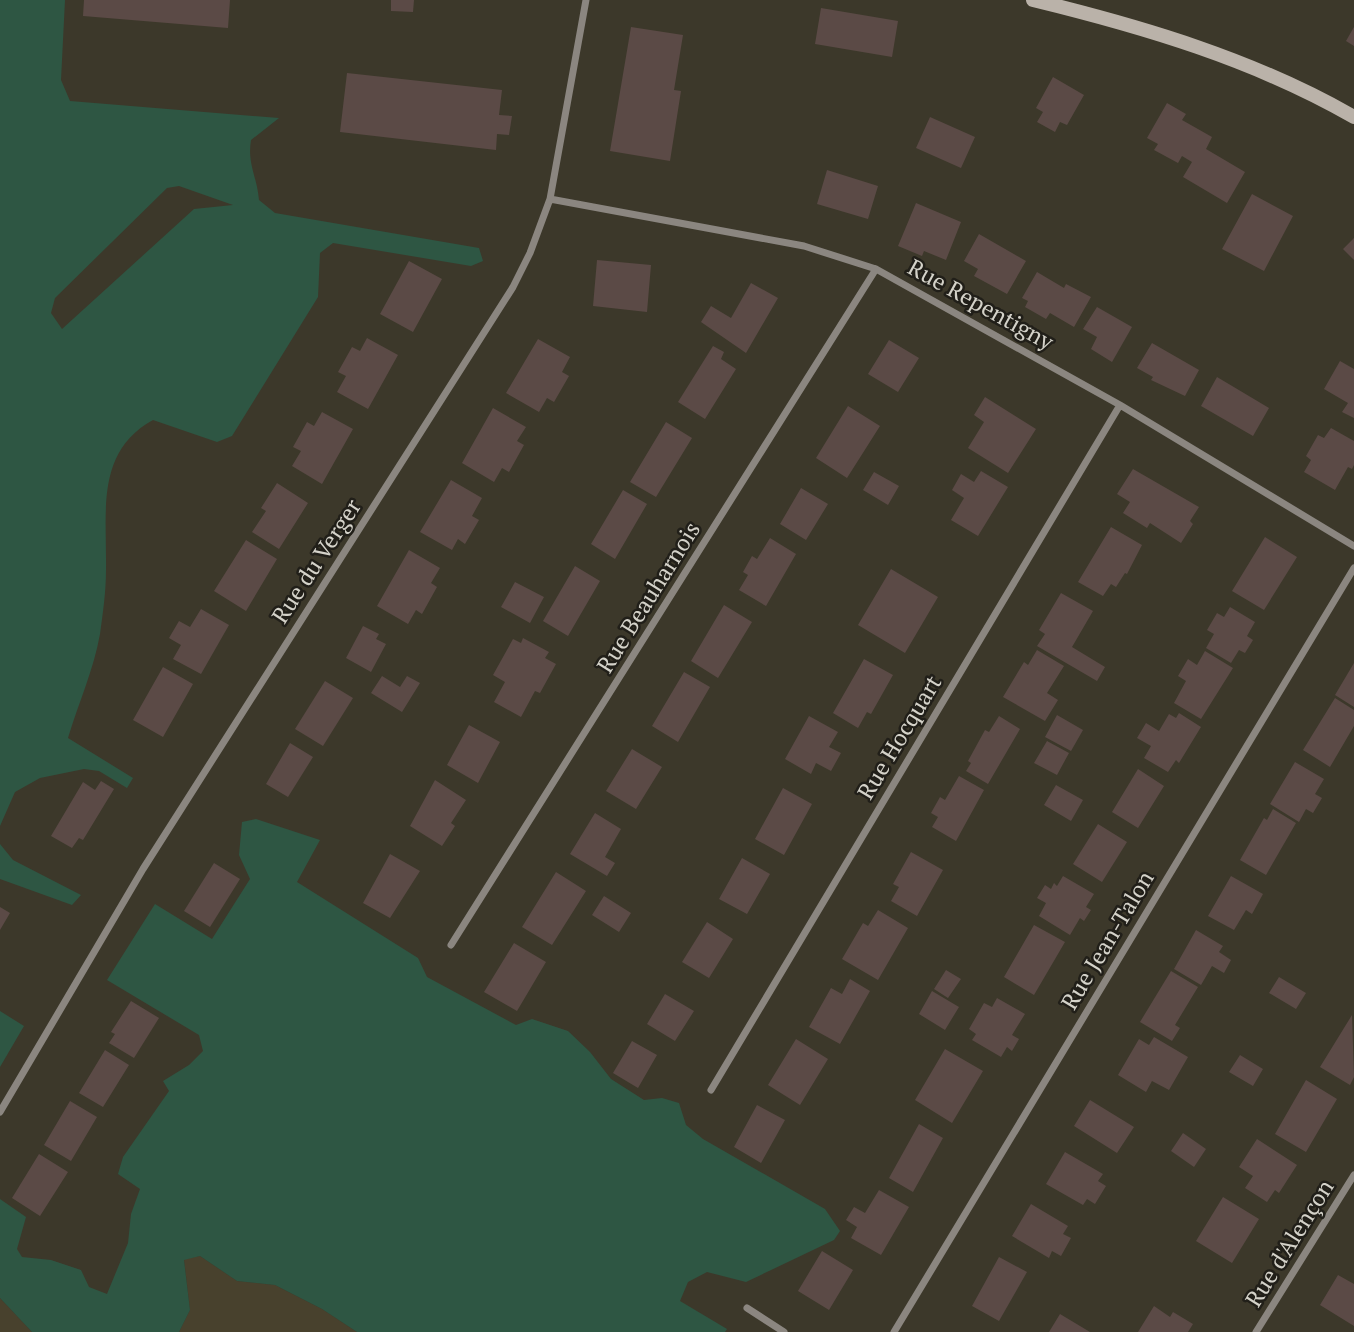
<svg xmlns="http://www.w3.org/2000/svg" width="1354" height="1332" viewBox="0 0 1354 1332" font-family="'PT Serif',serif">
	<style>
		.built { fill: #48412d }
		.green { fill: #2e5643; fill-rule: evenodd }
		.building { fill: #5b4a46 }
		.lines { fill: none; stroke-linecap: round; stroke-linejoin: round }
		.street { stroke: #8b8680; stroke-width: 7 }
		.secondary { stroke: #bab2a9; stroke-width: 14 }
		.labels { text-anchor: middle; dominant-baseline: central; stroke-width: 5; stroke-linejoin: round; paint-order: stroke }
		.street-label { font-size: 23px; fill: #d4d2c9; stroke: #211f19 }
	</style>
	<rect width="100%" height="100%" fill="#3c382a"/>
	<path class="built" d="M200,1256l37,25 38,4 47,24 35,23h-178l11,-22 -6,-51z
		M0,1298l32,34h-32z"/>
	<path class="green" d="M0,0h65l-4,80 9,21 209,17 -28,22c-4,24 6,36 8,60l16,13 204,35 4,13 -12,5 -138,-23 -13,10 -2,44 -86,139 -15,6 -64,-22c-58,32 -46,93 -47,150 0,21 -3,43 -6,64 -6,35 -22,70 -32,104l65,40 -6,10 -28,-17 -15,-2 -44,9 -25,14 -15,34zM179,186l54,19 -39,4 -132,120 -11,-16 4,-15 112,-110z
		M256,819l64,21 -23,42 121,76 9,19 89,48 16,-6 36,12 22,21 21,27 33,21 18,-2 17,5 7,22 17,14 122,70 15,22 -6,9 -88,42 -39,-10 -19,10 -8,19 47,28 -2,3h-368l-35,-23 -47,-24 -38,-4 -37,-25 -16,4 6,50 -11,22h-147l-32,-34v-99l26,18 -9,32 5,8 29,3 30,10 8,17 18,7 21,-51 3,-29 9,-25 -22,-15 5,-17 46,-66 -6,-10 26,-16 14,-14 -4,-16 -92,-55 48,-76 57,35 38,-60 -11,-24 3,-33z
		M0,844l13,16 68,35 -9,10 -72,-26z
		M0,1011l24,15 -24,41z"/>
	<path class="building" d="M84,0h146l-2,28 -145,-12z
		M391,0h23l-1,12 -22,-1z
		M821,8l77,13 -6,36 -77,-13z
		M631,27l52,8 -9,55 7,1 -11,70 -60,-10z
		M1354,27v19l-8,-5z
		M347,73l155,17 -3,25 13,1 -3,19 -12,-1 -1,16 -156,-18z
		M1053,77l31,18 -17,30 -7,-3 -5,10 -18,-10 6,-10 -7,-4z
		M1167,103l19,11 -4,6 30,17 -6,12 39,23 -18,31 -44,-26 9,-15 -10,-6 -4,7 -24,-13 4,-6 -11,-6z
		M930,117l45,20 -14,31 -45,-20z
		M827,170l51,16 -10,33 -51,-15z
		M1252,194l41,22 -29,55 -42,-22z
		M916,203l45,19 -15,38 -22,-9 -2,5 -24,-10z
		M979,234l47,27 -19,33 -33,-18 4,-7 -14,-8z
		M1354,238v22l-11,-11z
		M597,260l54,5 -4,47 -54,-6z
		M409,261l33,18 -29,53 -33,-18z
		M1037,272l27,16 2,-4 25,13 -17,30 -24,-14 -4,6 -21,-12 3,-6 -6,-3z
		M751,283l27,15 -32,55 -45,-31 10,-16 20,12z
		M1097,307l35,20 -20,35 -21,-13 6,-12 -14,-8z
		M367,338l31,17 -30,54 -31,-17 9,-16 -8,-4 14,-25 8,4z
		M538,339l32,18 -8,15 7,4 -15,26 -7,-4 -8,14 -33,-19z
		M889,340l30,18 -21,34 -30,-18z
		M1152,343l47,27 -14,26 -34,-16 2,-3 -16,-9z
		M713,346l11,6 -3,7 15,10 -31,50 -27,-17z
		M1340,361l14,8v49l-12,-6 6,-9 -24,-14z
		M1217,377l52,31 -16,28 -52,-30z
		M985,397l51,32 -28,44 -40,-25 16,-26 -10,-7z
		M848,406l32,20 -33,52 -31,-20z
		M493,408l33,19 -9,14 7,4 -15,27 -7,-4 -8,14 -32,-19z
		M322,412l31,17 -31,55 -30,-18 9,-15 -8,-4 14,-25 7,4z
		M666,422l26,16 -36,59 -26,-15z
		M1331,428l23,13v24l-2,4 -4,-2 -13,23 -31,-18 7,-12 -5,-4 12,-21 6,3z
		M1133,469l66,38 -9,14 3,3 -12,19 -31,-20 -3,5 -24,-15 7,-11 -13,-8z
		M981,471l27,16 -30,49 -27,-16 13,-22 -12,-8 9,-16 13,8z
		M874,472l25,14 -11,19 -25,-15z
		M451,480l31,18 -10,18 7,4 -14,24 -7,-5 -6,11 -32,-18z
		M277,483l31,20 -29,46 -27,-17 14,-21 -5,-3z
		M801,488l27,16 -22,36 -26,-16z
		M623,490l24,14 -32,55 -24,-15z
		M1111,527l31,18 -15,29 -2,-1 -9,14 -5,-3 -8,12 -25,-14z
		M1265,537l32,20 -33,53 -32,-19z
		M770,538l26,16 -30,52 -27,-16 9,-15 -5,-3 9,-16 5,3z
		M246,540l31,19 -31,52 -32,-20z
		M409,550l31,18 -9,15 6,4 -15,27 -6,-4 -8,14 -31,-18z
		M575,566l25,15 -32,55 -25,-15z
		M891,569l47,28 -33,56 -47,-28z
		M515,582l29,15 -14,26 -29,-16z
		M1061,593l32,18 -21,36 33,20 -8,14 -60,-35 8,-12 -6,-4z
		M724,605l28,17 -34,56 -27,-17z
		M1230,607l25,15 -8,14 6,4 -8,13 -6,-3 -8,13 -25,-15 8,-14 -7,-4 10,-17 7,4z
		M201,609l28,16 -28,49 -28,-15 8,-14 -12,-7 10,-17 11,6z
		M363,626l16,8 -3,5 10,5 -15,28 -25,-14z
		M523,638l26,14 -4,6 11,6 -16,29 -5,-2 -14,26 -27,-15 11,-20 -12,-7 20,-36 8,4z
		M1037,650l27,16 -17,27 11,7 -13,21 -42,-24 21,-35 4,3z
		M1205,651l28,17 -32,51 -27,-16 12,-22 -8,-5 10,-17 9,6z
		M864,659l29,16 -22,39 -4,-2 -9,16 -25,-15z
		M1354,663v44l-19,-12z
		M163,667l30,17 -30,53 -30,-17z
		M684,672l26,15 -32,55 -26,-16z
		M382,676l18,11 7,-11 13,7 -18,29 -31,-19z
		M325,681l28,17 -30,48 -28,-17z
		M1335,698l19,12v16l-24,41 -27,-17z
		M1179,713l22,14 -22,36 -3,-3 -8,12 -24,-14 7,-12 -14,-8 9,-15 13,8 10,-17 7,4z
		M1057,715l26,15 -12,21 -26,-14z
		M809,716l29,16 -9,15 12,6 -10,18 -15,-8 -5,11 -26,-15z
		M999,716l21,13 -32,55 -22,-13 5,-8 -3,-2 17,-31 4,2z
		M469,725l31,17 -22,41 -31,-18z
		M1047,741l22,12 -12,22 -23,-12z
		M290,743l23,14 -25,40 -22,-13z
		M632,749l30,18 -26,42 -30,-18z
		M1295,762l29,17 -9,15 7,4 -9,15 -7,-4 -7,13 -29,-18z
		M1138,769l26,17 -26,42 -26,-16z
		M959,776l25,14 -28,51 -24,-14 6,-10 -7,-4 9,-16 5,3z
		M435,780l31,20 -15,23 4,3 -13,20 -32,-20z
		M101,781l13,8 -31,51 -4,-2 -7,10 -21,-12 32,-54 12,8z
		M1056,785l27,15 -12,21 -27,-16z
		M783,788l29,16 -28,51 -29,-16z
		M1273,809l23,14 -30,52 -26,-15 24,-42 3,2z
		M595,813l26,16 -16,28 10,6 -8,13 -37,-22z
		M1098,824l29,18 -25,40 -29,-18z
		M911,852l32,18 -26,46 -26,-15 8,-14 -6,-3z
		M390,854l30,17 -30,47 -27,-15z
		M742,858l28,16 -23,40 -28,-15z
		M214,863l26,16 -30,48 -26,-16z
		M556,872l30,19 -34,54 -30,-18z
		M1063,876l31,18 -8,13 5,3 -7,11 -4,-3 -10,17 -31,-19 7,-13 -9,-5 8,-13 6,4 3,-6 3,3z
		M1231,876l32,18 -11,20 -6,-4 -12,20 -26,-14z
		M604,896l27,17 -12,19 -27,-17z
		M0,907l10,6 -10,17z
		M878,910l30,18 -30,52 -36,-21 21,-36 5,3z
		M707,922l26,17 -24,39 -27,-16z
		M1034,925l31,17 -31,53 -30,-18z
		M1196,930l27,16 -4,6 12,8 -7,13 -12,-7 -11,19 -27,-16z
		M514,943l32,19 -29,49 -33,-19z
		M946,970l15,9 -13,19 -14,-9z
		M1171,971l27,16 -23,38 5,3 -8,13 -32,-19z
		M1279,977l27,16 -10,16 -27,-16z
		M850,979l20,12 -30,53 -31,-17 22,-39 11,6z
		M932,991l27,16 -14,23 -26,-16z
		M665,994l29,17 -19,30 -28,-17z
		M997,998l28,16 -13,21 7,4 -7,12 -5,-4 -6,10 -29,-17 4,-6 -7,-5 15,-26 8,4z
		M131,1001l28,17 -25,40 -25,-15 6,-9 -4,-2z
		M1352,1015l2,62 -4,8 -30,-18z
		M1154,1037l34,20 -19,33 -17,-9 -6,11 -28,-17 21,-36 10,6z
		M796,1039l32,20 -28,46 -32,-20z
		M632,1041l25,14 -19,33 -25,-15z
		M945,1049l38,22 -31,52 -37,-23z
		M105,1050l24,15 -26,42 -24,-14z
		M1240,1055l23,14 -10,17 -24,-14z
		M1306,1080l31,19 -31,53 -31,-18z
		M1090,1100l44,27 -17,26 -43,-27z
		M70,1101l27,16 -26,44 -27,-16z
		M757,1105l28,15 -24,43 -27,-16z
		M919,1124l24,14 -30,54 -24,-14z
		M1183,1133l23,16 -12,18 -23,-16z
		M1257,1139l40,26 -18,28 -4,-3 -8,12 -22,-14 8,-12 -14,-9z
		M1065,1152l38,22 -5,7 8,5 -11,18 -8,-5 -4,6 -37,-21z
		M39,1154l29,18 -28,44 -28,-18z
		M879,1190l30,17 -28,48 -30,-17 6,-11 -11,-7 8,-13 11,6z
		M1223,1197l36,22 -27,44 -36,-22z
		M1031,1204l37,22 -5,8 8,4 -10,18 -9,-5 -3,7 -37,-22z
		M822,1251l31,19 -24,40 -31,-19z
		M999,1257l28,15 -28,49 -27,-15z
		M1338,1275l16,9v42l-34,-21z
		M1154,1306l16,11 3,-5 20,12 -5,8h-50z
		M1060,1314l30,18h-41z"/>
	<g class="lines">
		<path class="street" d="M550,199l254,47 72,23 244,136 234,141
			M451,945l425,-676
			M711,1090l409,-685
			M0,1112l143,-243 370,-582 17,-34 20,-54 36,-199
			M747,1308l37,24
			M894,1332l460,-764
			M1256,1332l98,-157"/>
		<path class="secondary" d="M1033,0c111,27 222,60 321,117"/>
	</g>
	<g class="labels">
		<g class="street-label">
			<text transform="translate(981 304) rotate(29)">Rue Repentigny</text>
			<text transform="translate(316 561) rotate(-57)">Rue du Verger</text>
			<text transform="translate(648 597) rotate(-58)">Rue Beauharnois</text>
			<text transform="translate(899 737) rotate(-59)">Rue Hocquart</text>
			<text transform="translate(1107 940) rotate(-59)">Rue Jean-Talon</text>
			<text transform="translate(1289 1243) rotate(-58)">Rue d'Alençon</text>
		</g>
	</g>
</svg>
